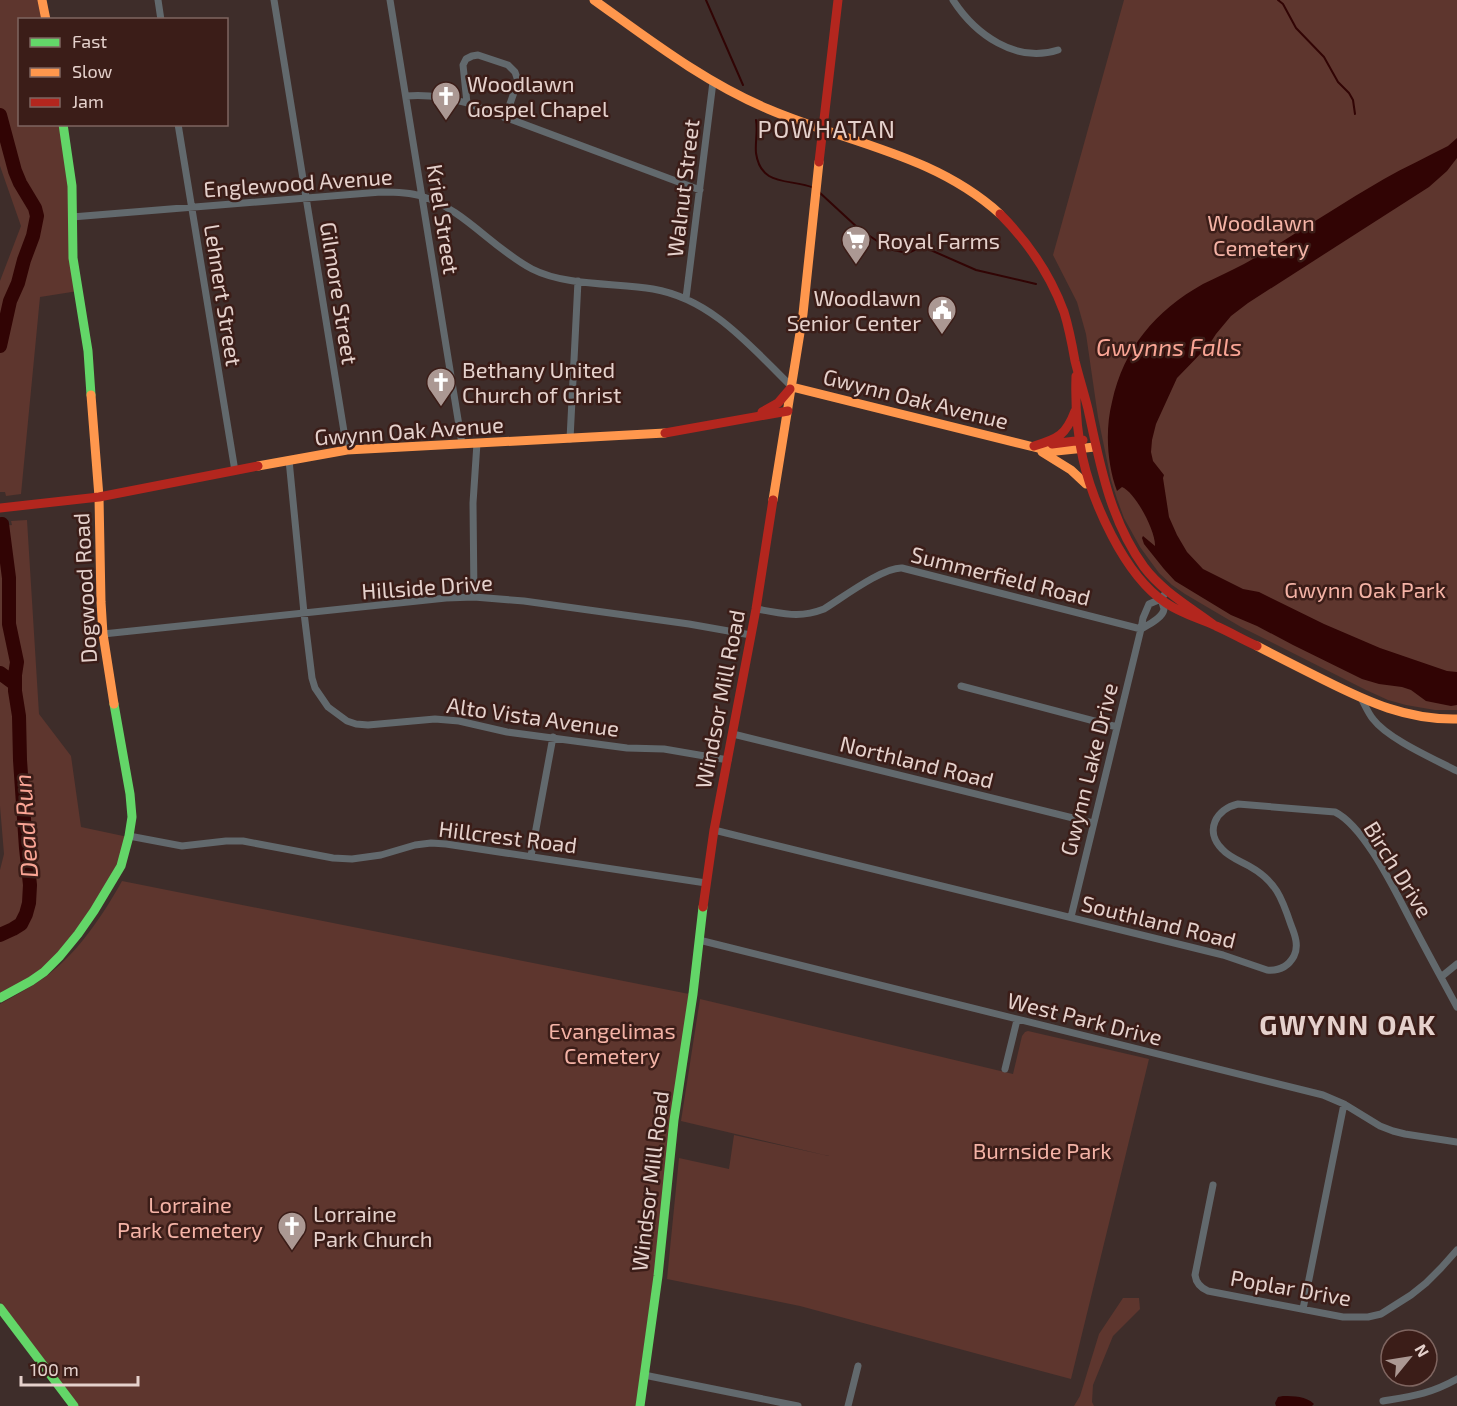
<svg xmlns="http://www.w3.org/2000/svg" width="1457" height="1406" viewBox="0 0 1457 1406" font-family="'Exo 2',sans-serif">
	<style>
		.green { fill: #5e362e }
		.water { fill: #310404 }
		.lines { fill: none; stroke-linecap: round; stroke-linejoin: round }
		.stream { stroke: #310404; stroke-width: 2 }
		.river { stroke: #310404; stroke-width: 14 }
		.street { stroke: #62696d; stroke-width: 7 }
		.fast { stroke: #63d668; stroke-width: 9 }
		.slow { stroke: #ff974d; stroke-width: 9 }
		.jam { stroke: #b3261e; stroke-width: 9 }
		.labels { text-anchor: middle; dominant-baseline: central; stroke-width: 5; stroke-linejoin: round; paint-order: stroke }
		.poi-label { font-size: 22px; fill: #e5d1cc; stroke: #3b1d18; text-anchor: start }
		.street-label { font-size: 22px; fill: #e5d1cc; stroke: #3b1d18 }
		.park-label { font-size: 22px; fill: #f4b3a6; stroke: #3b1d18 }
		.neighbourhood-label { font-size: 24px; letter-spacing: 1.5px; fill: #e5d1cc; stroke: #3b1d18 }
		.water-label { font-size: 24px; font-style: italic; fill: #faa595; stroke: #3b1d18 }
		.district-label { font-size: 28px; font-weight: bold; letter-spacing: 1.5px; fill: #e5d1cc; stroke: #3b1d18 }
	</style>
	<rect width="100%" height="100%" fill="#3e2d2a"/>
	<path class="green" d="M0,0h40l3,19 -23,1v104l40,1 11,66 7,100 -38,6 -19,197 -15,2 -1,-4h-5v-211l21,-55 -21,-60z
		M1124,0h333v710h-22l-29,-5 -18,-5 -22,-10 -125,-63 -56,-33 -13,-9 -13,-12 -19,-26 -16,-29 -7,-19 -6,-19 -13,-63 -12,-83 -9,-32 -24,-47z
		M27,520l12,194 32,42 10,71 47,10 -13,40 -61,85 -54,36v-128l4,-16 -4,-48v-280l12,-1 -1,-4z
		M122,881l567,113 -35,281 -18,131h-558l-78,-104v-298c16,-9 33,-18 48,-29 31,-24 55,-60 74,-94z
		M700,999l313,75 9,-38 3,-4 3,-1 121,28 -78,320 -271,-73 -133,-27 12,-121 50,11 5,-34 95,21 -148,-35z
		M1123,1298h16l1,11 -27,27 -20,49 -1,17 2,4h-20l6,-10 19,-62z"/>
	<path class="water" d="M1457,138v20l-10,13 -18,16 -181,116 -17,13 -15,18 -7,11 -32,33 -21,46 -4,16 -1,12 2,9 11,14 -1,3 6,39 8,18 10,17 16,17 40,20 16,3 65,32 56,24 67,23 10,1v33l-6,1 -25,-5 -15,-11 -9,-3 -23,-3 -17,-5 -69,-34 -36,-19 -26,-11 -56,-34 -11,-12 -20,-25 -2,-6 1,-2 12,10c1,-14 -19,-53 -33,-59l-5,4c-10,-27 -12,-61 -5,-89 12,-54 43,-91 91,-118 14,-7 28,-13 41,-20 10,-5 18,-11 28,-16 37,-23 74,-47 112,-69 21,-12 43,-22 64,-33z
		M1283,1396c11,0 23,0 31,8l-2,2h-36l-1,-3 3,-6z"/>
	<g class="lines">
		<path class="stream" d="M706,0l37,85
			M1278,0l5,4 13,24 28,29 14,25 11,11 4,7 2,14
			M756,120c2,11 -1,22 0,33 5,35 35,25 58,35
			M819,192l39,36 22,15 13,7 15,3 13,-6 5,1 50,22 60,14"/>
		<path class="river" d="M0,115l15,56 5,12 15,25 2,8 -4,20 -9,24 -6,23 -8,18 -10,45
			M0,673l15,11
			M0,935l13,-6 8,-5 5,-10 3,-11 1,-18 -4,-37 -6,-88 -1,-44 -4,-25v-16l2,-13 -8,-38v-46l-7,-54"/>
		<path class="street" d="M158,0l3,20
			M274,0l73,450
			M390,0l72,444
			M953,0c22,34 63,64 105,50
			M406,96c22,-2 40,1 61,7l233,87
			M467,103l-4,-38 3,-6 6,-3 6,-1 30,10 7,7 3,9 -13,37
			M178,124l57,347
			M72,217l309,-25c13,0 27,0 40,4 43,13 71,52 111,73 33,17 84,14 121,20 59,10 98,58 139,98
			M686,298l27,-216
			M570,439l8,-158
			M289,460l15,153 8,65 3,10 13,19 19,14 9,3 12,1 67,-6 24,2 48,11 120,16 37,1 64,11
			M474,597l-1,-94 4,-60
			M756,609c27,4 42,10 68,0 18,-11 59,-42 78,-41l239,61
			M1141,629c7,-4 22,-11 23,-20 0,-1 -3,-9 -3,-10
			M103,634l343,-36 28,-1 50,4 165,23 62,11
			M961,686l156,41
			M1361,698c4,7 7,15 12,21 15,20 61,40 84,52
			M733,734l360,89
			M714,830l509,125 44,15c11,1 21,-3 27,-14 5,-10 1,-21 -3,-31 -9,-27 -15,-44 -42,-59 -9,-5 -20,-9 -27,-17 -18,-18 -6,-40 16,-45l97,8c30,15 60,79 76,109 15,29 31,58 46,86
			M129,836l53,10 44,-5h17l90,17 19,1 29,-4 34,-10 16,-2 15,1 260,39
			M531,856l22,-119
			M1071,917l70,-288 2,-11 6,-14 12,-5 6,-8
			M699,940l624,155 21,9 36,22 13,5 12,3 52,8
			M1441,977l16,-13
			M1005,1069l12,-49
			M1213,1185l-18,90c1,8 6,13 13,16l135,26h25l13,-3 30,-19 15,-12 15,-15 16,-18
			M1303,1309l41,-205
			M644,1375l154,31
			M1383,1401c30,-5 47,-7 74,-22
			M848,1406l10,-40"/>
		<path class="fast" d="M63,124l9,62 1,72 15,93 3,44
			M0,998l31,-17 13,-9 16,-16 18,-22 16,-23 27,-45 8,-30 3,-19 -2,-23 -16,-90
			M0,1308l74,98
			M640,1406l18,-130 16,-156 19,-126 10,-87"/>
		<path class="slow" d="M42,0l4,20
			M594,0c56,40 110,82 174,109 79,34 166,45 232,105
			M792,387l254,63 10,1 39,-4
			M91,395l8,102 2,105 2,32 11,70
			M1042,452l29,18 15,14
			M258,466l89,-16 318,-17
			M773,500l30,-186 16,-152
			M1257,646c23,12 45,23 67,34 44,22 83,40 133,39"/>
		<path class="jam" d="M819,162l19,-162
			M1000,214c28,28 50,60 64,98 5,16 8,32 11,49 4,16 9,32 13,48 12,56 22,111 56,158 18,24 46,40 70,58
			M1076,376c-2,60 8,106 36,160 13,25 30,51 54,67 16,11 33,15 50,23 14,6 27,14 41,20
			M762,412l16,-9 12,-14
			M665,433l123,-22
			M1052,444l31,-4
			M1034,446c24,-7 32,-11 41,-35
			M0,508l99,-11 159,-31
			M703,907l11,-77 42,-221 17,-109"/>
	</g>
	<defs>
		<g id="church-pin" transform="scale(1.5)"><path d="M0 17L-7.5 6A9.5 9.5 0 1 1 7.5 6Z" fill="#ab9893" stroke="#3b1d18"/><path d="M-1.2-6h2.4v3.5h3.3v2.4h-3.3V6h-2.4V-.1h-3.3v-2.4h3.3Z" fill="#fff"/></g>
		<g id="supermarket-pin" transform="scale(1.5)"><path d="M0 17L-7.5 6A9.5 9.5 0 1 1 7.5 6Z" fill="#ab9893" stroke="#3b1d18"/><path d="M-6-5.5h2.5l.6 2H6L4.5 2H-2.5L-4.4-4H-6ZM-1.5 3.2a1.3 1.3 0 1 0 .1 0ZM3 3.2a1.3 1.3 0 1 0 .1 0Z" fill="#fff"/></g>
		<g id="civic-pin" transform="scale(1.5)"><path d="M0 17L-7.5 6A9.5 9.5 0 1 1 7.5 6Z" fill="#ab9893" stroke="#3b1d18"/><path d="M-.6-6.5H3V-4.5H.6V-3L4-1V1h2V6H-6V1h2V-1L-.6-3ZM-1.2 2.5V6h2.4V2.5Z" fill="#fff"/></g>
	</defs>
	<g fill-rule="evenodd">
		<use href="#church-pin" x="446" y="96"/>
		<use href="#supermarket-pin" x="856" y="240"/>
		<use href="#civic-pin" x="942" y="310"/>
		<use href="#church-pin" x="441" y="382"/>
		<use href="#church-pin" x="292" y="1226"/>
	</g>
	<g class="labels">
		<g class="poi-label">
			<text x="467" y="83">Woodlawn<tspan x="467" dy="25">Gospel Chapel</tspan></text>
			<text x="877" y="240">Royal Farms</text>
			<text x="921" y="297" text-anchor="end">Woodlawn<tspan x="921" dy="25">Senior Center</tspan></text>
			<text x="462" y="369">Bethany United<tspan x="462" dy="25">Church of Christ</tspan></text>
			<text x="313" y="1213">Lorraine<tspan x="313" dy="25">Park Church</tspan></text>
		</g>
		<g class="street-label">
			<text transform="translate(298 182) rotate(-4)">Englewood Avenue</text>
			<text transform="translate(682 188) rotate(-83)">Walnut Street</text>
			<text transform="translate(444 219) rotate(81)">Kriel Street</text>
			<text transform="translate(340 293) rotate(81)">Gilmore Street</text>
			<text transform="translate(224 295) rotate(81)">Lehnert Street</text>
			<text transform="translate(916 398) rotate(14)">Gwynn Oak Avenue</text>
			<text transform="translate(409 430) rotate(-4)">Gwynn Oak Avenue</text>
			<text transform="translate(1001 575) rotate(14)">Summerfield Road</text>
			<text transform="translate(427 586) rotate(-4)">Hillside Drive</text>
			<text transform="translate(84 588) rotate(-93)">Dogwood Road</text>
			<text transform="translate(719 699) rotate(-79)">Windsor Mill Road</text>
			<text transform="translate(533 716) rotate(8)">Alto Vista Avenue</text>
			<text transform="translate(917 761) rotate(14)">Northland Road</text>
			<text transform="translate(1088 769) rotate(-76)">Gwynn Lake Drive</text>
			<text transform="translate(508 836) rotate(7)">Hillcrest Road</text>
			<text transform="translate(1399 869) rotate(58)">Birch Drive</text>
			<text transform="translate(1159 921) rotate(14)">Southland Road</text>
			<text transform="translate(1085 1018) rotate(14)">West Park Drive</text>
			<text transform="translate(649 1181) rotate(-83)">Windsor Mill Road</text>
			<text transform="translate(1291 1287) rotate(10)">Poplar Drive</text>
		</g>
		<g class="park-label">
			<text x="1261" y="222">Woodlawn<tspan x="1261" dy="25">Cemetery</tspan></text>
			<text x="1365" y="589">Gwynn Oak Park</text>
			<text x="612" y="1030">Evangelimas<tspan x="612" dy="25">Cemetery</tspan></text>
			<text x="1042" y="1150">Burnside Park</text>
			<text x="190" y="1204">Lorraine<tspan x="190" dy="25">Park Cemetery</tspan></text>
		</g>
		<g class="neighbourhood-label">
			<text x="827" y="128">POWHATAN</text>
		</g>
		<g class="water-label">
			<text x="1169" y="346">Gwynns Falls</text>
			<text transform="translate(25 826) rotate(-94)">Dead Run</text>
		</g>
		<g class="district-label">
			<text x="1348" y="1024">GWYNN OAK</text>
		</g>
	</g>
	<rect x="18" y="18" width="210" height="108" fill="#3b1d18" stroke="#7f6560" stroke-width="1.5"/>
	<rect x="30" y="38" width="30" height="9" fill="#63d668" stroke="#7f6560" stroke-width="1.5"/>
	<text x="72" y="48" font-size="18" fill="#e5d1cc">Fast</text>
	<rect x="30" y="68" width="30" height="9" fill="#ff974d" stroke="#7f6560" stroke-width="1.5"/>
	<text x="72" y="78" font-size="18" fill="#e5d1cc">Slow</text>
	<rect x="30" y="98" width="30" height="9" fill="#b3261e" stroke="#7f6560" stroke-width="1.5"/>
	<text x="72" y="108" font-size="18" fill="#e5d1cc">Jam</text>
	<g transform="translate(1409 1358) rotate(60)"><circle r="28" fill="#3b1d18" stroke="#7f6560" stroke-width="1.5"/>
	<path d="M0-4.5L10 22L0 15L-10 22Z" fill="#ab9893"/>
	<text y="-9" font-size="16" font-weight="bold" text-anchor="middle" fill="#e5d1cc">N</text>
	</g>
	<path d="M21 1376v9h117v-9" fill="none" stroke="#e5d1cc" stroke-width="3"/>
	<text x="30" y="1376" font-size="18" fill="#e5d1cc" stroke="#3b1d18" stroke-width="4.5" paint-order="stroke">100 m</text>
</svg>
